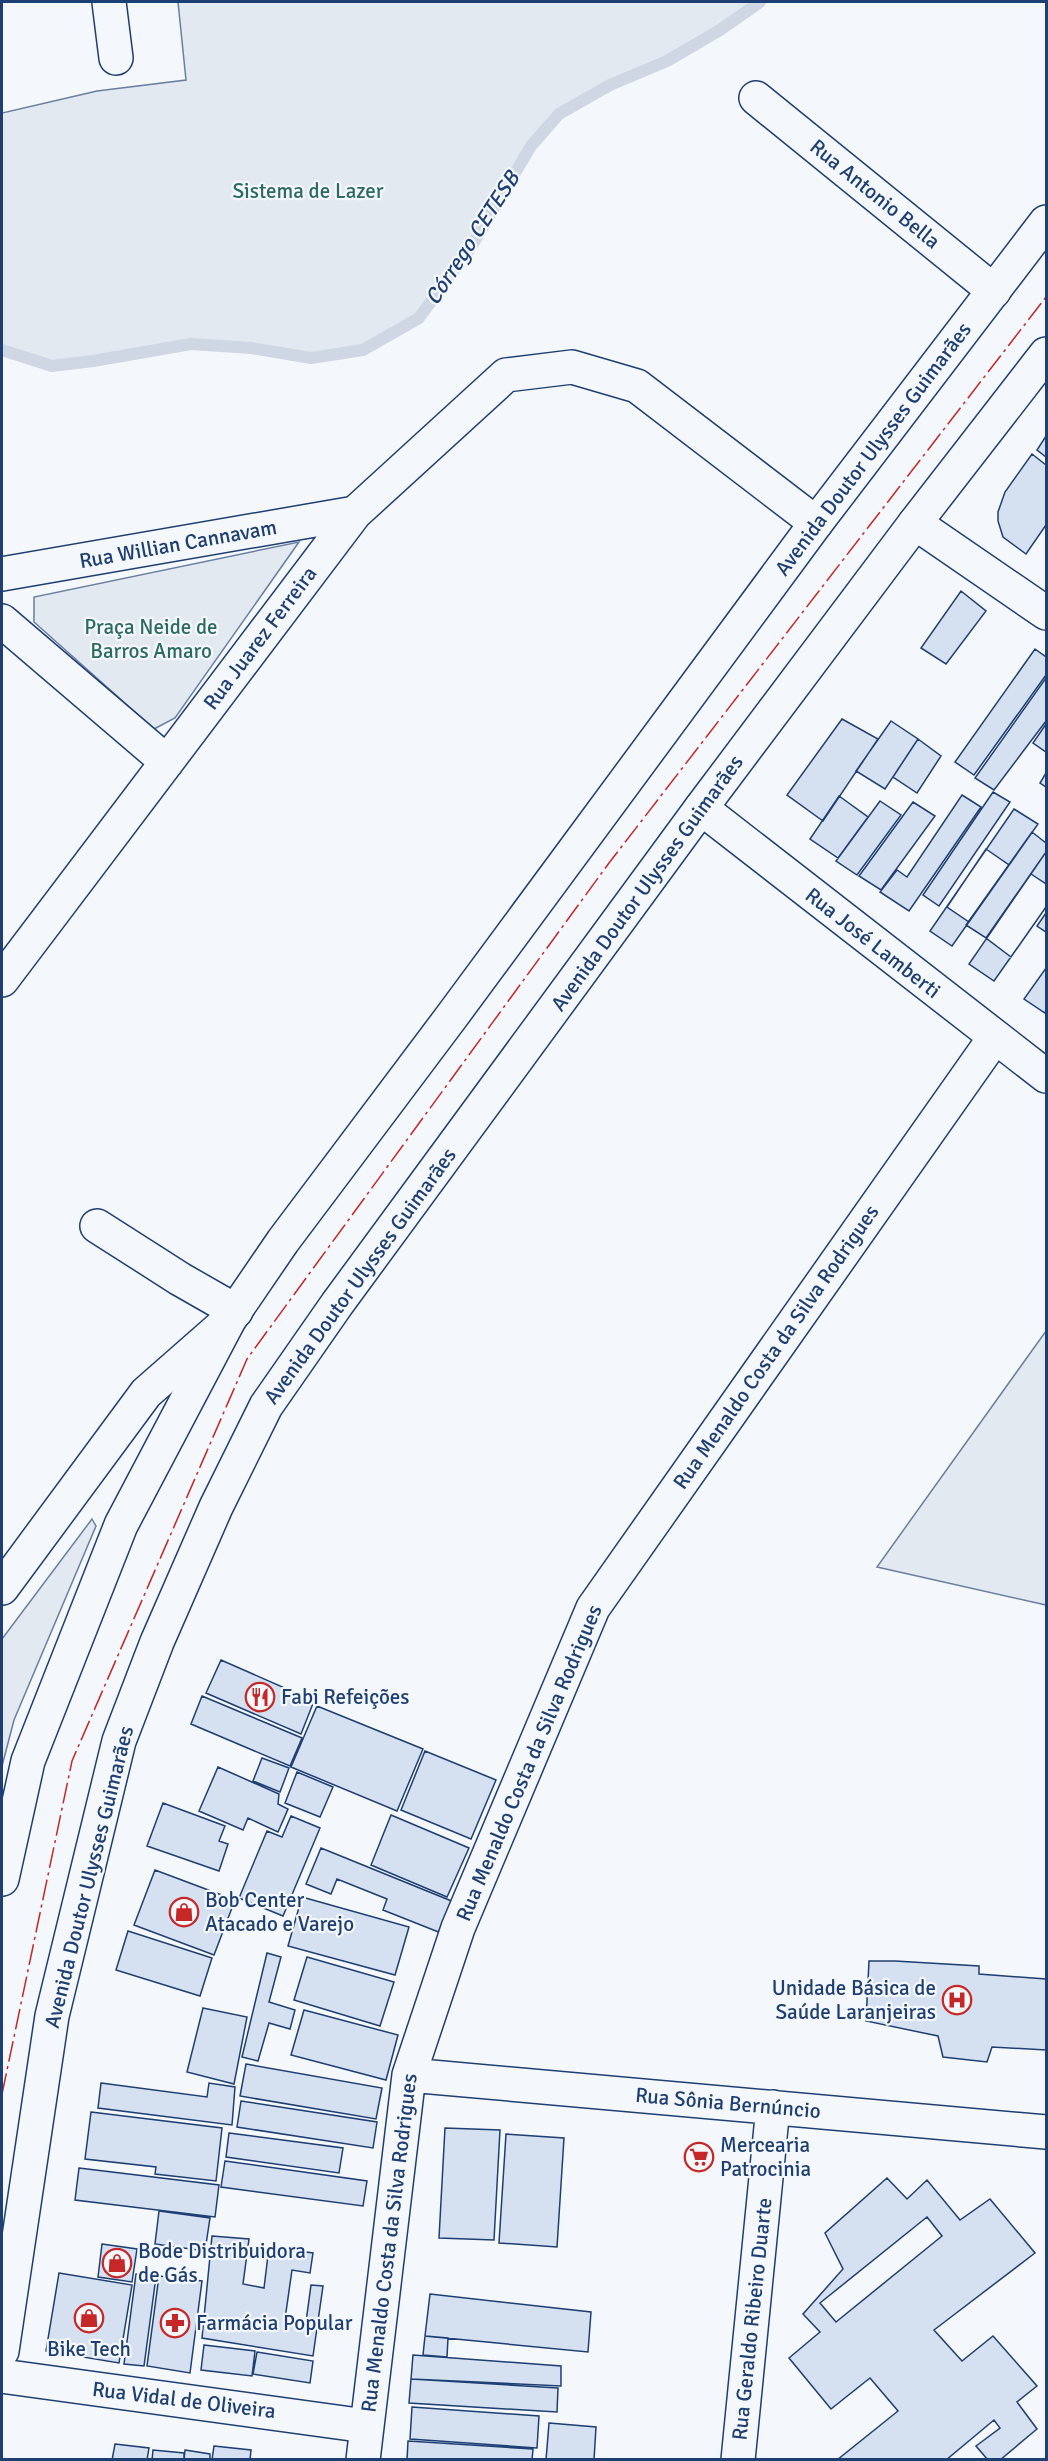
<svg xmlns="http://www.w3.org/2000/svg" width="1048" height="2461" viewBox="0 0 1048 2461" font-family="Signika,sans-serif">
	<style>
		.green { fill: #e3e9f0; stroke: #687fa3; stroke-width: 1.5 }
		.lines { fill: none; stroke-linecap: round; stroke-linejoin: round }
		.stream { stroke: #cfd7e4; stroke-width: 12 }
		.building { fill: #d5e0f0; stroke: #1d3f73; stroke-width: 1.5; fill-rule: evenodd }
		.minor-casing { stroke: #1d3f73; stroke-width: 36 }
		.tertiary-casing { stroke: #1d3f73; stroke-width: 36 }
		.secondary-casing { stroke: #1d3f73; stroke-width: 36 }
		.minor { stroke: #f4f7fb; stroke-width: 33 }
		.tertiary { stroke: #f4f7fb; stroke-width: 33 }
		.secondary { stroke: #f4f7fb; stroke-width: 33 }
		.power { stroke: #c62828; stroke-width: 1.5; stroke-dasharray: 21 4.5 3 4.5; stroke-linecap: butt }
		.labels { text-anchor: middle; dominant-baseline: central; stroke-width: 4.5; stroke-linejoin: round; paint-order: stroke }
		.park-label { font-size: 21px; fill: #2c6c60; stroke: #f4f7fb }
		.street-label { font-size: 21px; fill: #1d3f73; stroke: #f4f7fb }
		.poi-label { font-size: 21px; fill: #1d3f73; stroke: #f4f7fb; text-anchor: start }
		.water-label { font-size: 22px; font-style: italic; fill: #1d3f73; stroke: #f4f7fb }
	</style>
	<rect width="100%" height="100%" fill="#f4f7fb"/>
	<path class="green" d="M178,2h582l-40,28 -110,55 -51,29 -28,32 -60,101 -52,71 -56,32 -52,8 -120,-14 -98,17 -41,5 -47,-13 -3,-3v-237l95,-22 89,-11z
		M299,542l-124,176 -21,11 -120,-107v-25z
		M1046,1331v274l-169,-38z
		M92,1519l4,7 -82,194 -12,46v-127z"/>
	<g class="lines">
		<path class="stream" d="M2,350l50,16 41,-5 98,-17 60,4 60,10 52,-8 56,-32 52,-71 60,-101 28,-32 51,-29 57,-24 53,-31 40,-28"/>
	</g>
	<path class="building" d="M1046,436v21l-9,-7z
		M1032,454l14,11v60l-20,29 -23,-17 -5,-16v-9l7,-20z
		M961,591l25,20 -40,53 -25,-16z
		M1035,649l11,8v18l-72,100 -19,-13z
		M1046,678v43l-52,69 -19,-12z
		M842,719l36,20 -55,82 -36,-26z
		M891,721l27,18 -33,50 -29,-18z
		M1046,724v28l-13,-9z
		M918,739l23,17 -24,37 -24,-16z
		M1046,773v14l-6,-4z
		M993,792l17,10 -71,104 -16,-11z
		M962,795l19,12 -72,104 -29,-19 17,-22 10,7z
		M839,796l29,21 -30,41 -28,-19z
		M880,801l21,14 -44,60 -21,-14z
		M913,802l22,14 -54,74 -22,-14z
		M1014,809l24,15 -86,122 -22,-15z
		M1032,832l14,11v9l-60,86 -20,-13z
		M986,849l23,16 -40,57 -22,-15z
		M1046,852v55l-52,74 -25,-17z
		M1031,874l15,10v23l-35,50 -25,-19z
		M1046,913v19l-9,-6z
		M1046,968v42l-1,3 -21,-14z
		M221,1660l93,41 -13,33 -95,-41z
		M202,1696l100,42 -12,28 -99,-42z
		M317,1706l106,43 -26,62 -106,-44z
		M425,1751l71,29 -25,59 -70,-29z
		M262,1758l27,10 -9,24 -27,-11z
		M218,1767l61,27 -1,10 10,5 -10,23 -30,-14 -5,12 -44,-19z
		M297,1772l36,15 -13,30 -35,-14z
		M163,1803l62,23 -6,15 9,3 -9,27 -72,-25z
		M391,1815l78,33 -22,49 -76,-32z
		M291,1816l29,12 -37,88 -44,-18 28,-67 15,6z
		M321,1848l133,54 -13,31 -58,-23 4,-11 -50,-20 -6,15 -25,-10z
		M155,1870l80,30 -21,55 -80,-30z
		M302,1897l107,30 -14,48 -107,-29z
		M128,1931l84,27 -12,38 -84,-26z
		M267,1953l14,4 -12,45 26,8 -5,19 -21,-6 -11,38 -16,-4z
		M307,1957l87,25 -14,44 -86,-26z
		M869,1961h26l84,5v8l67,5v71l-54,-3 -5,15 -44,-5 -5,-21 -72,-15z
		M203,2008l44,9 -13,67 -47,-12z
		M304,2010l94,25 -12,45 -95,-25z
		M246,2064l136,24 -6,31 -136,-23z
		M101,2083l106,14 2,-14 26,4 -3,38 -134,-17z
		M241,2101l136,21 -4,26 -136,-21z
		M91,2112l131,16 -6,53 -61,-7 1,-7 -71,-8z
		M445,2128l55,2 -6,110 -55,-2z
		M229,2133l114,15 -4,25 -113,-16z
		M506,2134l58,4 -7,109 -58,-4z
		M225,2161l142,20 -4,25 -142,-19z
		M79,2168l140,17 -4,32 -140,-17z
		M887,2178l20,21 20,-19 33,40 30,-21 45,54 -101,77 28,31 31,-25 44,50 -20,16 20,27 -37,31h-12l-12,-14 24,-18 -6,-8 -48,40h-109l61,-49 -28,-33 -39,31 -42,-51 31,-26 -17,-18 40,-45 -18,-36zM927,2217l15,19 -106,86 -16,-19z
		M159,2211l51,7 -5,33 -50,-7z
		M212,2236l37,3 -6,45 21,4 5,-41 44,6 -3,20 -18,-3 -7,49 21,3 5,-37 12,1 -10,70 -111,-18z
		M102,2244l35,5 -5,33 -34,-5z
		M59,2273l73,12 -13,78 -73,-12z
		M136,2274l20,3 -12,89 -20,-2z
		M159,2276l43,5 -12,92 -43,-7z
		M430,2294l161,18 -3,40 -163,-16z
		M425,2336l23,2 -1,19 -24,-2z
		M204,2345l51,6 -3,25 -51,-6z
		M257,2352l56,9 -3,22 -57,-9z
		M413,2355l148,11v20l-150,-7z
		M411,2379l147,9 -1,24 -148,-9z
		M412,2407l127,9 -2,32 -127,-9z
		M549,2423l47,4 -2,33h-48z
		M408,2441l125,8 -1,11h-125z
		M115,2444l34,4 -2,12h-35z
		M214,2446l37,4 -1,10h-38z
		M153,2450l31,3v7h-32z
		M185,2450l25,4v6h-26z"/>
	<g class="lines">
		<g class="minor-casing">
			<path id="minor" d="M109,2l7,56
				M756,98l238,193
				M915,523l131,90
				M2,574l353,-61
				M2,621l165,141
				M2,980l353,-467 151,-138 66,-8 65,19 179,137
				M97,1226l83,53 56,32
				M409,2075l637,57
				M363,2460l46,-385 49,-147 135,-320 402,-571
				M738,2460l35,-353"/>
		</g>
		<g class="tertiary-casing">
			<path id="tertiary" d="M701,808l345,268
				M2,1588l144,-195 82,-72
				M2,2376l364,50"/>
		</g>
		<g class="secondary-casing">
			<path id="secondary" d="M2,1879l26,-118 93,-236 108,-205 54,-79 169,-225 364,-493 230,-301
				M2,2351l50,-335 67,-275 38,-99 59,-135 50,-101 71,-102 364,-496 214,-285 131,-169"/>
		</g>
		<use href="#minor" class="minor"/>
		<use href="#tertiary" class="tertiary"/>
		<use href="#secondary" class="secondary"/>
		<path class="power" d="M2,2094l70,-333 175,-402 362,-496 437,-566"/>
	</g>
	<defs>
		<g id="restaurant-ring" transform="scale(1.5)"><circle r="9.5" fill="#f4f7fb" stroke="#c62828" stroke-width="1.5"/><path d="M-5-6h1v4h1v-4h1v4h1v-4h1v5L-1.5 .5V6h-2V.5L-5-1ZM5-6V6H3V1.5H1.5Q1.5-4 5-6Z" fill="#c62828"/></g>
		<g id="shop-ring" transform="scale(1.5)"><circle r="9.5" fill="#f4f7fb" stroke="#c62828" stroke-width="1.5"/><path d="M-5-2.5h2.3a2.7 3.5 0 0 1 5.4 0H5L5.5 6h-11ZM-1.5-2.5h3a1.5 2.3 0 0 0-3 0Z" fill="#c62828"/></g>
		<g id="hospital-ring" transform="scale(1.5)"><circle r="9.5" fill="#f4f7fb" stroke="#c62828" stroke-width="1.5"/><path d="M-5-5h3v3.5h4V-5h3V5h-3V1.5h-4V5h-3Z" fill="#c62828"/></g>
		<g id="supermarket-ring" transform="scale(1.5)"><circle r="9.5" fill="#f4f7fb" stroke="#c62828" stroke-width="1.5"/><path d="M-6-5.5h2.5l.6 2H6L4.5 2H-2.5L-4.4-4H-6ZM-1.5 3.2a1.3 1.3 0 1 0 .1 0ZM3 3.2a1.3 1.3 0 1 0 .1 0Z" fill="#c62828"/></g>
		<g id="pharmacy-ring" transform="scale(1.5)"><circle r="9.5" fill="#f4f7fb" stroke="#c62828" stroke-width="1.5"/><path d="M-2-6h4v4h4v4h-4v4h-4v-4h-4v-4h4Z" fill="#c62828"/></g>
	</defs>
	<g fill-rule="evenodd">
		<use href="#restaurant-ring" x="260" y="1697"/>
		<use href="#shop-ring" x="184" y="1912"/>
		<use href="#hospital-ring" x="957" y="2000"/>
		<use href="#supermarket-ring" x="699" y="2157"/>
		<use href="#shop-ring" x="117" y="2263"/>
		<use href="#shop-ring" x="89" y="2318"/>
		<use href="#pharmacy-ring" x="175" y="2323"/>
	</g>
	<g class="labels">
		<g class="park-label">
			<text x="308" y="191">Sistema de Lazer</text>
			<text x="151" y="627">Praça Neide de<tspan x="151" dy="24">Barros Amaro</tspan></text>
		</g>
		<g class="street-label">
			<text transform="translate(875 194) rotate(39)">Rua Antonio Bella</text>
			<text transform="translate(873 449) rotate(-53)">Avenida Doutor Ulysses Guimarães</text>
			<text transform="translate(178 544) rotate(-10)">Rua Willian Cannavam</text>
			<text transform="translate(260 638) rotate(-53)">Rua Juarez Ferreira</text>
			<text transform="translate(647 883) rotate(-54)">Avenida Doutor Ulysses Guimarães</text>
			<text transform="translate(873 943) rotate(38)">Rua José Lamberti</text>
			<text transform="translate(360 1276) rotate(-54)">Avenida Doutor Ulysses Guimarães</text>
			<text transform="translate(776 1347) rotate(-55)">Rua Menaldo Costa da Silva Rodrigues</text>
			<text transform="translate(529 1763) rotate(-67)">Rua Menaldo Costa da Silva Rodrigues</text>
			<text transform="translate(89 1877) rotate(-76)">Avenida Doutor Ulysses Guimarães</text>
			<text transform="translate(728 2103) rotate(5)">Rua Sônia Bernúncio</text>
			<text transform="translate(389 2243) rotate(-83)">Rua Menaldo Costa da Silva Rodrigues</text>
			<text transform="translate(752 2319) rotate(-84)">Rua Geraldo Ribeiro Duarte</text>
			<text transform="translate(184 2400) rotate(7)">Rua Vidal de Oliveira</text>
		</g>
		<g class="poi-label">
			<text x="281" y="1697">Fabi Refeições</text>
			<text x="205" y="1900">Bob Center<tspan x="205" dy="24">Atacado e Varejo</tspan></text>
			<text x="936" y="1988" text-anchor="end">Unidade Básica de<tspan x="936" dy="24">Saúde Laranjeiras</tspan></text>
			<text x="720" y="2145">Mercearia<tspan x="720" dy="24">Patrocinia</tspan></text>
			<text x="138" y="2251">Bode Distribuidora<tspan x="138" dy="24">de Gás</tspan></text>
			<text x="196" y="2323">Farmácia Popular</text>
			<text x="89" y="2349" text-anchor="middle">Bike Tech</text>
		</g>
		<g class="water-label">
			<text transform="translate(472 238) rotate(-57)">Córrego CETESB</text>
		</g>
	</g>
	<rect width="1048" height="2461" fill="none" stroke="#1d3f73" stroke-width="6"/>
</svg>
